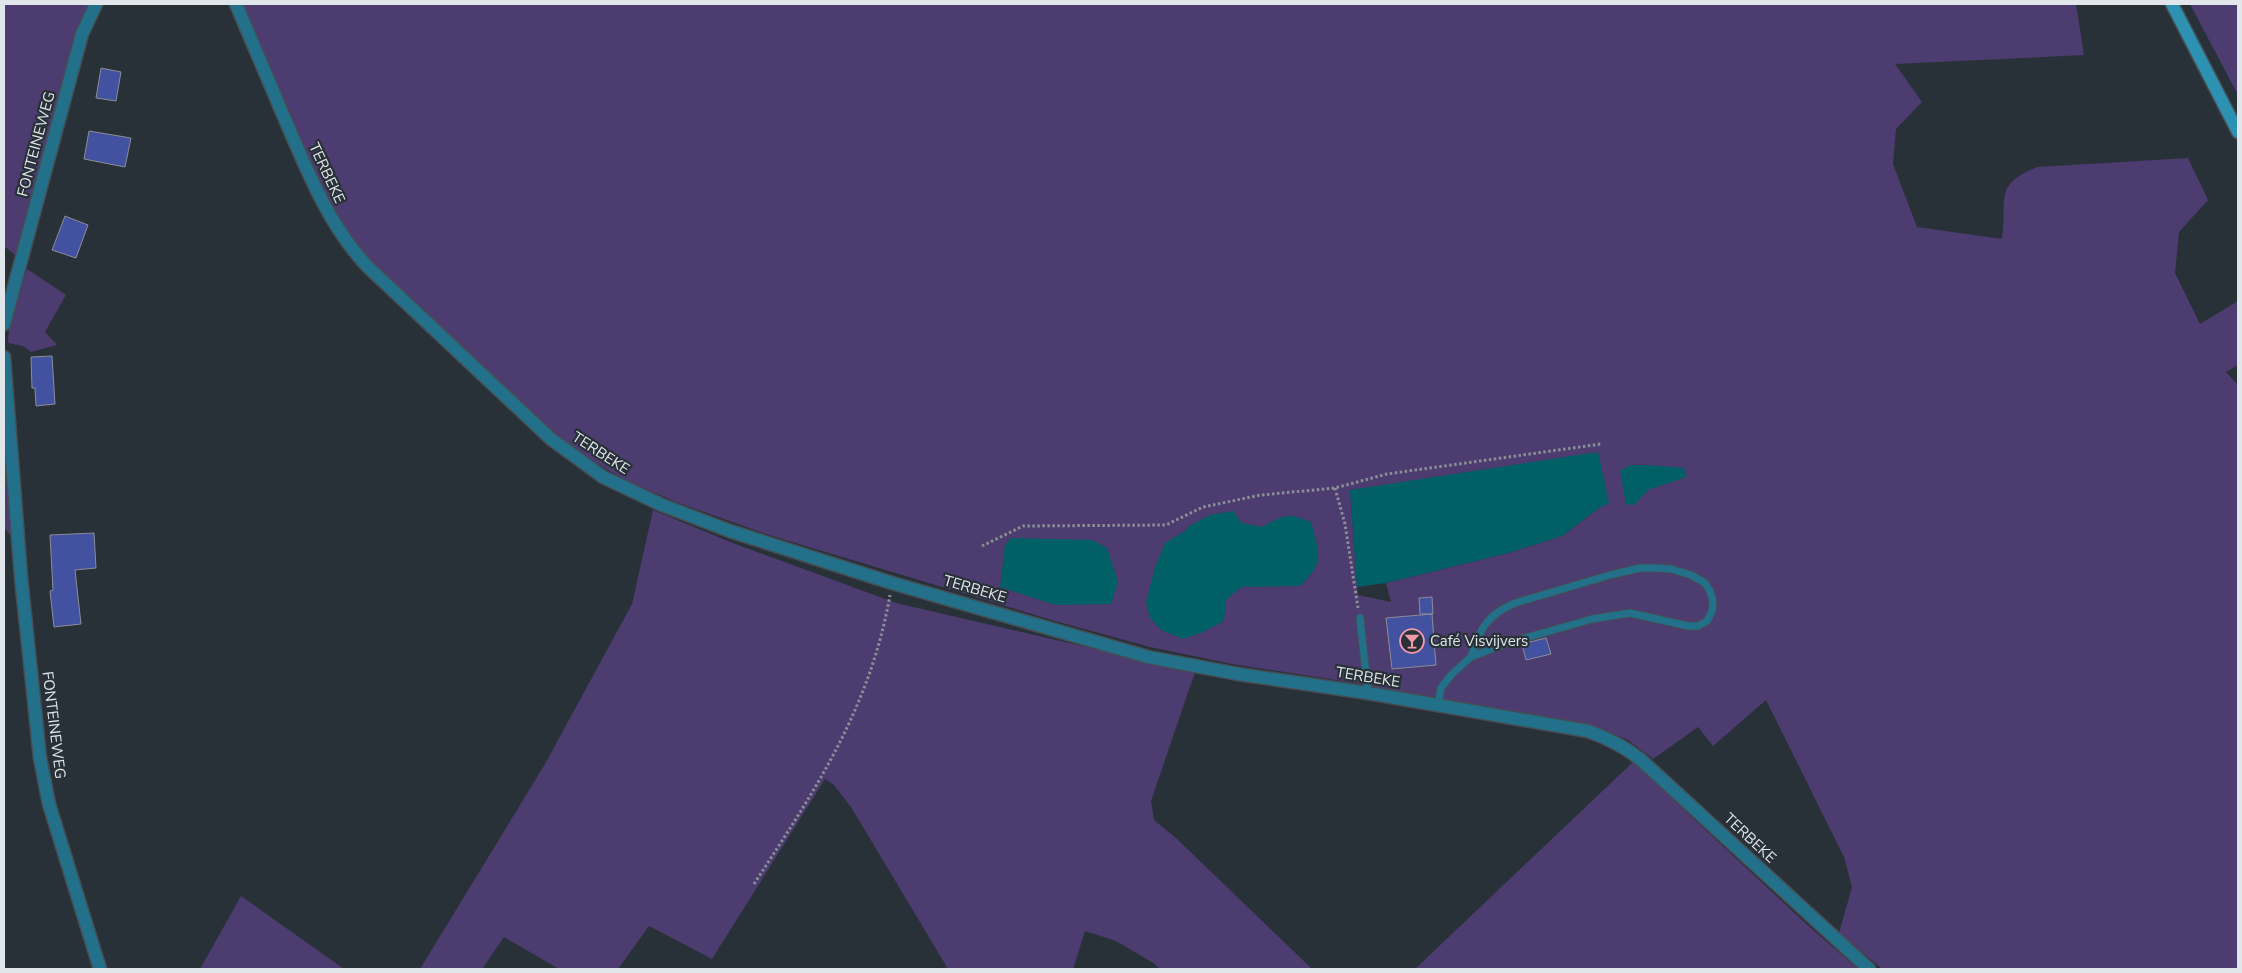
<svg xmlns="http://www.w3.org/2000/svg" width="2242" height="973" viewBox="0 0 2242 973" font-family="'Nunito Sans',sans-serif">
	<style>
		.green { fill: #4c3c70; fill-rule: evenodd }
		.water { fill: #006065 }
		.building { fill: #4352a0; stroke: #8a8d98 }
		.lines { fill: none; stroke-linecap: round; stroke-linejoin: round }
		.lane-casing { stroke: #464e55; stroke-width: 9 }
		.street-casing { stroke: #464e55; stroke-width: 15 }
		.secondary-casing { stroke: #464e55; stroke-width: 15 }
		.path { stroke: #898f95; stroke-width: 3; stroke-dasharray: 2.5 2.5; stroke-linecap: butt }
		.lane { stroke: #22708a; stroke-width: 7 }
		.street { stroke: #22708a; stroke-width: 12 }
		.secondary { stroke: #2d91b2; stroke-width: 12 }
		.labels { text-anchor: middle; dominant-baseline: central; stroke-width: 4.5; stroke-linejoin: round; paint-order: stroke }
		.street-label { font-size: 15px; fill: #e1e6eb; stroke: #293138 }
		.poi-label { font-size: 15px; fill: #e1e6eb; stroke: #293138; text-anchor: start }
	</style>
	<rect width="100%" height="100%" fill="#293138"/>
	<path class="green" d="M4,4h87l-18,38 -54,216 -15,-12z
		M241,4h1835l8,51 -189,9 27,38 -26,27 -3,35 24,63 85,12c6,-40 -10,-54 36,-72l150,-9 20,42 -29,32 -4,41 25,51 38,-23v64l-12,7 12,13v584h-356l-43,-36 13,-46 -8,-30 -78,-157 -53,46 -15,-19 -45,32 -25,-19 -30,-12 -243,-45 -123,-19 -82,-17 -95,-26 -286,-86 -93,-33 -49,-21 -47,-27 -55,-46 -161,-154c-20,-25 -35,-51 -49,-79zM1350,490l249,18 -37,28 -54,17 -122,30 5,19 -33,-7z
		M2190,4h48v91z
		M27,269l39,26 -21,37 12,13 -26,7 -8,-6 -15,-3 1,-14z
		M4,441l7,95 -7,-8z
		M653,510l77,32 166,61 299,69 -44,129 3,19 23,19 135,130h-153l-4,-5 -39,-23 -31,-10 -12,38h-125l-97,-162 -17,-22 -9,-6 -113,180 -63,-33 -31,43h-59l-55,-32 -22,32h-62l125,-205 87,-160z
		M1633,762l170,159 55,48h-443z
		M241,896l103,73h-144z"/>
	<path class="water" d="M1598,452l11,51 -10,5 -37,28 -54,17 -122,30 -29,4 -7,-97z
		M1630,465h18l36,3 2,9 -38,13 -14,15 -8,-1 -6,-33z
		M1233,511l9,12 20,4c22,-12 25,-15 49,-5 8,30 15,40 -11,64l-59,1 -15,13 -2,21 -23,12 -18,6 -22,-9 -11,-12 -4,-16 9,-35 10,-24 20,-12 4,-5 21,-11z
		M1011,538l81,2 15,8 11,34 -7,22 -55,1 -56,-18 5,-42z"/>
	<path class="building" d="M101,68l20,4 -5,29 -20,-3z
		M89,131l42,7 -6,29 -41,-8z
		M65,216l23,9 -12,33 -24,-8z
		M52,356l3,48 -19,2 -1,-18h-3l-1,-31z
		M94,533l2,35 -21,2 6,54 -27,3 -4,-36 3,-1 -3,-55z
		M1432,597l1,17h-13l-1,-16z
		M1432,614l4,51 -44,4 -6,-51z
		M1546,638l5,16 -25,6 -4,-16z"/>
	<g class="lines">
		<g class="lane-casing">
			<path id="lane" d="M1360,618l8,75
				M1438,705l3,-17 10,-13 20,-18 33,-13 88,-25 38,-6 58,13h10l9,-5 5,-10 1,-10 -3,-10 -5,-8 -14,-8 -20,-6 -15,-1h-16l-30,7 -95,28c-28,12 -35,25 -44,54"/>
		</g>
		<g class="street-casing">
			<path id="street" d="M236,4c17,40 34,80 51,120 22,51 42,101 80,142l184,173 52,38 59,28 68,26 162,52 256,74 90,17 130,19 220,38c19,7 36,15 52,28l229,210
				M4,324l78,-290 14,-30
				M4,357l17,220 19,181 9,46 51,165"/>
		</g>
		<g class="secondary-casing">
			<path id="secondary" d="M2172,4l66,128"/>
		</g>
		<path class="path" d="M1335,488l10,36 13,84
			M982,546l41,-20 143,-1 37,-18 58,-12 74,-7 52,-14 214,-30
			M754,884c61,-94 116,-175 136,-289"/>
		<use href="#lane" class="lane"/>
		<use href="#street" class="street"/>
		<use href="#secondary" class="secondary"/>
	</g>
	<defs>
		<g id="bar-ring" transform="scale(1.25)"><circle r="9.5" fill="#293138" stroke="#f39aaa" stroke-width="1.5"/><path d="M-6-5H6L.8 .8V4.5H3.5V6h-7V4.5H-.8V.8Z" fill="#f39aaa"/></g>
	</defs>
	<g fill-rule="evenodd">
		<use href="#bar-ring" x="1412" y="641"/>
	</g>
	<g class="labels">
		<g class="street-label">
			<text transform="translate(36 144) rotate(-75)">FONTEINEWEG</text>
			<text transform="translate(327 173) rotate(65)">TERBEKE</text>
			<text transform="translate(601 453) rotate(33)">TERBEKE</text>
			<text transform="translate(975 589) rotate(16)">TERBEKE</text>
			<text transform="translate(1368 677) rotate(9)">TERBEKE</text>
			<text transform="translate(54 725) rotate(83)">FONTEINEWEG</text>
			<text transform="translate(1750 838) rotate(43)">TERBEKE</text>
		</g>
		<g class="poi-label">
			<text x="1430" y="641">Café Visvijvers</text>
		</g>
	</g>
	<rect width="2242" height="973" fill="none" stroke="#e1e6eb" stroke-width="10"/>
</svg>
